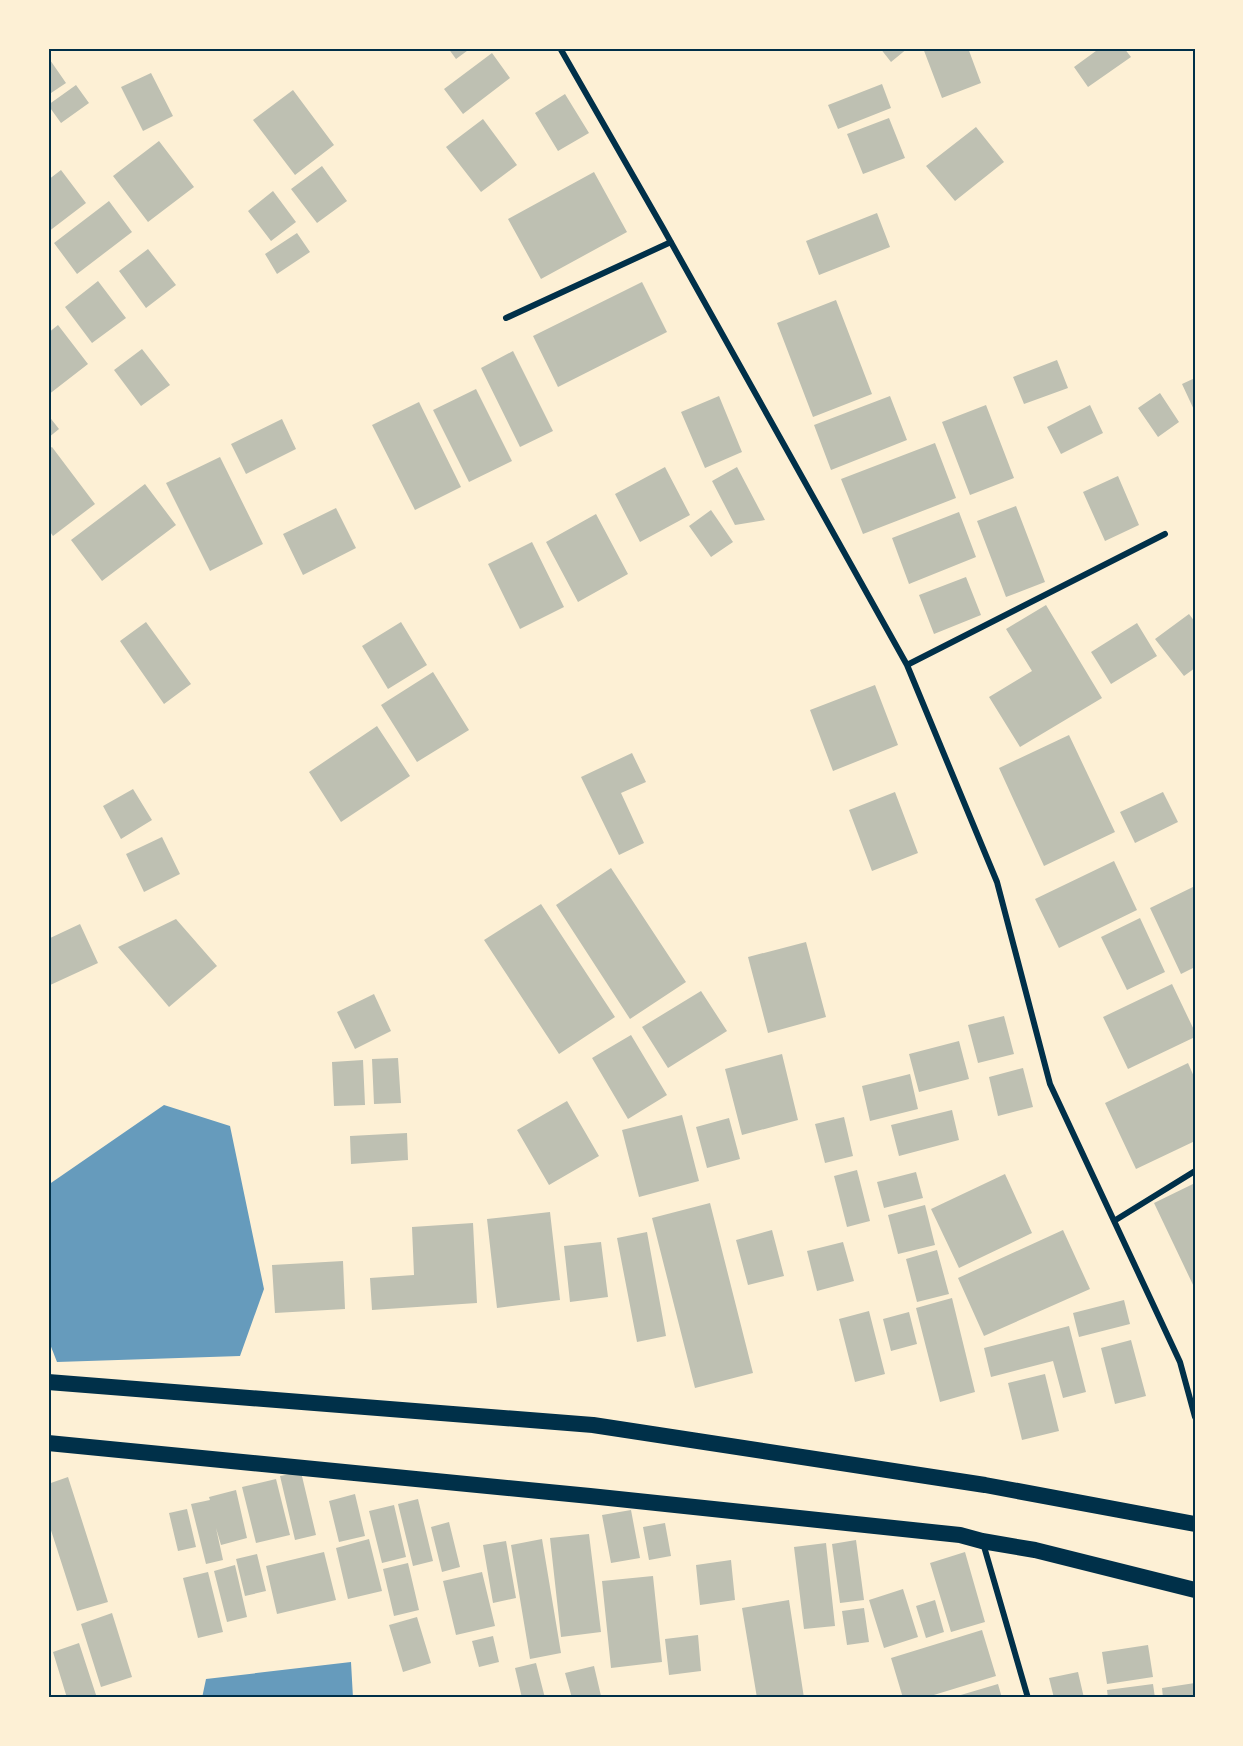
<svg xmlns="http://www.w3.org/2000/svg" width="1243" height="1746" viewBox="0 0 1243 1746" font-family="Ubuntu,sans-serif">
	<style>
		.water { fill: #669bbc }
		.building { fill: #bec0b2 }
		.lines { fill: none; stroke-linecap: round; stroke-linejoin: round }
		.minor { stroke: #003049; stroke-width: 6 }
		.trunk { stroke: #003049; stroke-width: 16 }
		.neatline { fill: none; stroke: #003049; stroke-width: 2 }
	</style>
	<rect width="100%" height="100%" fill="#fdf0d5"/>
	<path class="water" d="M164,1105l66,21 34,163 -24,67 -183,6 -9,-23v-154z
		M351,1662l2,36h-151l4,-19z"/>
	<path class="building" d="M448,48h23l-15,11z
		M880,48h28l-17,14z
		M923,48h45l13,35 -39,15z
		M1100,48h24l7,9 -43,30 -14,-20z
		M492,53l18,25 -47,36 -19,-25z
		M48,57l18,26 -18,12z
		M151,73l22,43 -30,15 -22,-44z
		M882,84l9,24 -53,21 -10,-24z
		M76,85l13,18 -28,20 -13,-18z
		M293,90l41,55 -39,30 -42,-55z
		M565,94l24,39 -31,18 -23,-38z
		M889,118l16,40 -42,16 -16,-40z
		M483,119l34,46 -36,27 -35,-45z
		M976,127l28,35 -49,39 -29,-35z
		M159,141l35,46 -46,35 -35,-46z
		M322,166l25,35 -30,22 -26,-34z
		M61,170l25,33 -38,29v-52z
		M594,172l33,60 -86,47 -33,-60z
		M273,191l23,31 -25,19 -23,-30z
		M109,201l23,31 -55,42 -23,-31z
		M877,213l13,34 -71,28 -13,-34z
		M297,233l13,19 -33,22 -12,-20z
		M148,249l28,36 -30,23 -27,-37z
		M98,281l28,37 -34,25 -27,-36z
		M642,282l25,50 -109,55 -25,-51z
		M836,300l36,94 -59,23 -36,-94z
		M58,325l30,39 -40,31v-62z
		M142,349l28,36 -29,21 -27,-36z
		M513,351l40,80 -33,16 -39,-79z
		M1057,360l11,28 -44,16 -11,-27z
		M1195,378v34l-13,-28z
		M476,389l36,72 -43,21 -36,-72z
		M1160,393l19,29 -21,15 -20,-29z
		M719,396l23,56 -37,16 -24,-56z
		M890,396l17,44 -76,30 -17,-45z
		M419,402l42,85 -46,23 -43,-85z
		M986,405l28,73 -44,17 -28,-73z
		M1090,405l13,28 -42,21 -14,-27z
		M48,415l11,14 -11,9z
		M282,419l14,30 -50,25 -15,-30z
		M935,443l21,55 -93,36 -22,-55z
		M52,447l43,57 -42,32 -5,-7v-80z
		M220,457l43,87 -53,27 -44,-88z
		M665,467l25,48 -50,27 -25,-48z
		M737,467l28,53 -30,5 -23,-44z
		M1118,476l21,49 -34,16 -22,-49z
		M145,484l31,41 -74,56 -31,-41z
		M1016,506l29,76 -39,15 -29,-76z
		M336,508l20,40 -53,27 -20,-41z
		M711,510l22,32 -22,15 -22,-31z
		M959,512l17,45 -67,27 -17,-46z
		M596,514l32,60 -50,28 -32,-60z
		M532,542l32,65 -44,22 -32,-65z
		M966,577l15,38 -47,19 -15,-39z
		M1046,605l56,93 -82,49 -31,-50 43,-26 -26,-42z
		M1189,614l6,8v46l-11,8 -29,-37z
		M146,622l45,62 -27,20 -44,-63z
		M401,622l26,43 -39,24 -26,-43z
		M1137,623l20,33 -46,28 -20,-32z
		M433,672l36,58 -52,32 -36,-57z
		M875,685l23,60 -65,26 -23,-61z
		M377,726l33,50 -69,46 -32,-50z
		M1069,735l46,97 -71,34 -45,-98z
		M632,753l14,29 -25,11 23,50 -25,12 -38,-78z
		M133,789l19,31 -31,19 -18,-33z
		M895,792l23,61 -46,18 -23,-61z
		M1163,792l15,30 -43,21 -15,-31z
		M162,837l18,37 -36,18 -18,-38z
		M1114,861l23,49 -78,38 -24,-49z
		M611,868l75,114 -56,37 -74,-114z
		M1195,886v81l-14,7 -31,-66z
		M541,904l74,113 -56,37 -75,-114z
		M1140,918l25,54 -38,18 -26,-53z
		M176,919l41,47 -48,41 -51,-60z
		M80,924l18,39 -50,23v-47z
		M806,942l20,75 -58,16 -20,-76z
		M1172,984l23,48v5l-67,32 -25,-52z
		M701,991l26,40 -59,37 -26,-41z
		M374,994l17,37 -36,18 -18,-37z
		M1004,1016l10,38 -36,9 -10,-38z
		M631,1035l36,60 -39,24 -36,-61z
		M959,1041l10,38 -50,13 -10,-38z
		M782,1054l16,66 -56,15 -17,-66z
		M398,1058l3,45 -27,1 -2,-45z
		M363,1060l2,45 -31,1 -2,-44z
		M1188,1063l7,16v62l-59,28 -31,-66z
		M1023,1068l10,39 -35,9 -9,-39z
		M910,1074l8,35 -48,12 -8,-35z
		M567,1101l32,55 -50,29 -32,-55z
		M952,1110l7,30 -60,16 -8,-31z
		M682,1115l17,66 -60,16 -17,-67z
		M844,1117l9,39 -28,7 -10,-39z
		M729,1118l11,41 -33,9 -11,-41z
		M407,1133l1,27 -57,4 -1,-28z
		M857,1170l13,51 -23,6 -13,-51z
		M916,1172l7,26 -39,10 -7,-26z
		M1005,1174l27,59 -73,35 -28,-59z
		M1195,1183v106l-41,-86z
		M710,1203l43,170 -58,15 -43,-170z
		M925,1205l10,40 -37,9 -10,-39z
		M550,1212l10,88 -63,8 -10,-89z
		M473,1223l4,80 -105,7 -2,-32 44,-3 -2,-48z
		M772,1230l12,46 -36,9 -12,-45z
		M1063,1230l27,59 -106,47 -26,-58z
		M647,1232l19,104 -29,6 -20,-104z
		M601,1242l7,55 -38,5 -6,-56z
		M843,1242l11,39 -37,10 -10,-40z
		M937,1250l12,44 -32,8 -11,-43z
		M343,1261l2,48 -70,4 -3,-48z
		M952,1298l23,94 -35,10 -24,-94z
		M1124,1300l6,24 -51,13 -6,-24z
		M869,1311l16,63 -30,8 -16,-63z
		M909,1312l8,32 -26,7 -8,-32z
		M1069,1326l17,66 -23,6 -10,-37 -62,16 -7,-29z
		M1131,1340l15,56 -31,8 -14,-56z
		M1045,1374l14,57 -37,9 -14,-57z
		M301,1472l15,63 -21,5 -15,-64z
		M68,1477l40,125 -31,9 -29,-90v-37z
		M276,1479l14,56 -34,8 -14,-56z
		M236,1490l11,48 -26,7 -5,-17 7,32 -17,4 -15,-60 19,-4 -1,-3z
		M355,1494l10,42 -26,6 -10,-41z
		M418,1499l15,62 -20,5 -15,-62z
		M394,1505l12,52 -24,6 -13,-52z
		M187,1509l9,38 -18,4 -9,-38z
		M631,1510l9,48 -29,5 -9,-48z
		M449,1522l11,45 -18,5 -11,-45z
		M665,1523l6,33 -22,4 -6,-33z
		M589,1534l12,98 -40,5 -11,-99z
		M369,1539l13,52 -34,8 -12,-51z
		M542,1539l19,114 -31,6 -19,-114z
		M856,1540l8,60 -24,3 -8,-59z
		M506,1541l10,57 -23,5 -10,-58z
		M826,1543l9,83 -31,3 -10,-82z
		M324,1552l12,48 -59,14 -11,-48z
		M965,1552l20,70 -34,10 -21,-69z
		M257,1554l9,37 -21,5 -9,-37z
		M731,1560l4,40 -35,5 -4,-40z
		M408,1563l11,47 -25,6 -11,-47z
		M235,1565l12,52 -20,5 -13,-51z
		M208,1572l15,60 -25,6 -15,-60z
		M482,1572l13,54 -39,9 -13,-54z
		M653,1576l9,86 -51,6 -9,-87z
		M903,1589l15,48 -34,11 -15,-48z
		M789,1600l15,98h-47l-15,-90z
		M935,1600l9,32 -18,6 -10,-32z
		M864,1608l5,34 -22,3 -5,-34z
		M112,1613l20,64 -31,10 -20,-63z
		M417,1617l14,46 -28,9 -14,-47z
		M982,1630l14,46 -72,22h-21l-12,-40z
		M698,1635l3,36 -32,4 -4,-36z
		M493,1636l6,26 -20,5 -7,-26z
		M79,1643l18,55h-30l-14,-46z
		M1148,1645l5,32 -46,7 -5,-32z
		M536,1663l9,35h-23l-7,-30z
		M594,1666l7,30 -9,2h-20l-7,-25z
		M1078,1672l6,26h-30l-5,-20z
		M1195,1683v15h-32l-1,-10z
		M998,1684l4,14h-48v-1z
		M1153,1684l2,14h-47l-1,-8z"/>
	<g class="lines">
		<path class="minor" d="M560,48l103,180 244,437 90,217 53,202 130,278 15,55
			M506,318l165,-76
			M907,665l258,-131
			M1114,1221l81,-50
			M983,1543l45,155"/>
		<path class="trunk" d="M48,1382l545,43 392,60 210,39
			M48,1443l542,53 370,39 22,6 53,9 160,40"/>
	</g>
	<rect width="1243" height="1746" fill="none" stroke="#fdf0d5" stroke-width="99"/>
	<rect x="50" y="50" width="1144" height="1646" class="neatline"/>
</svg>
